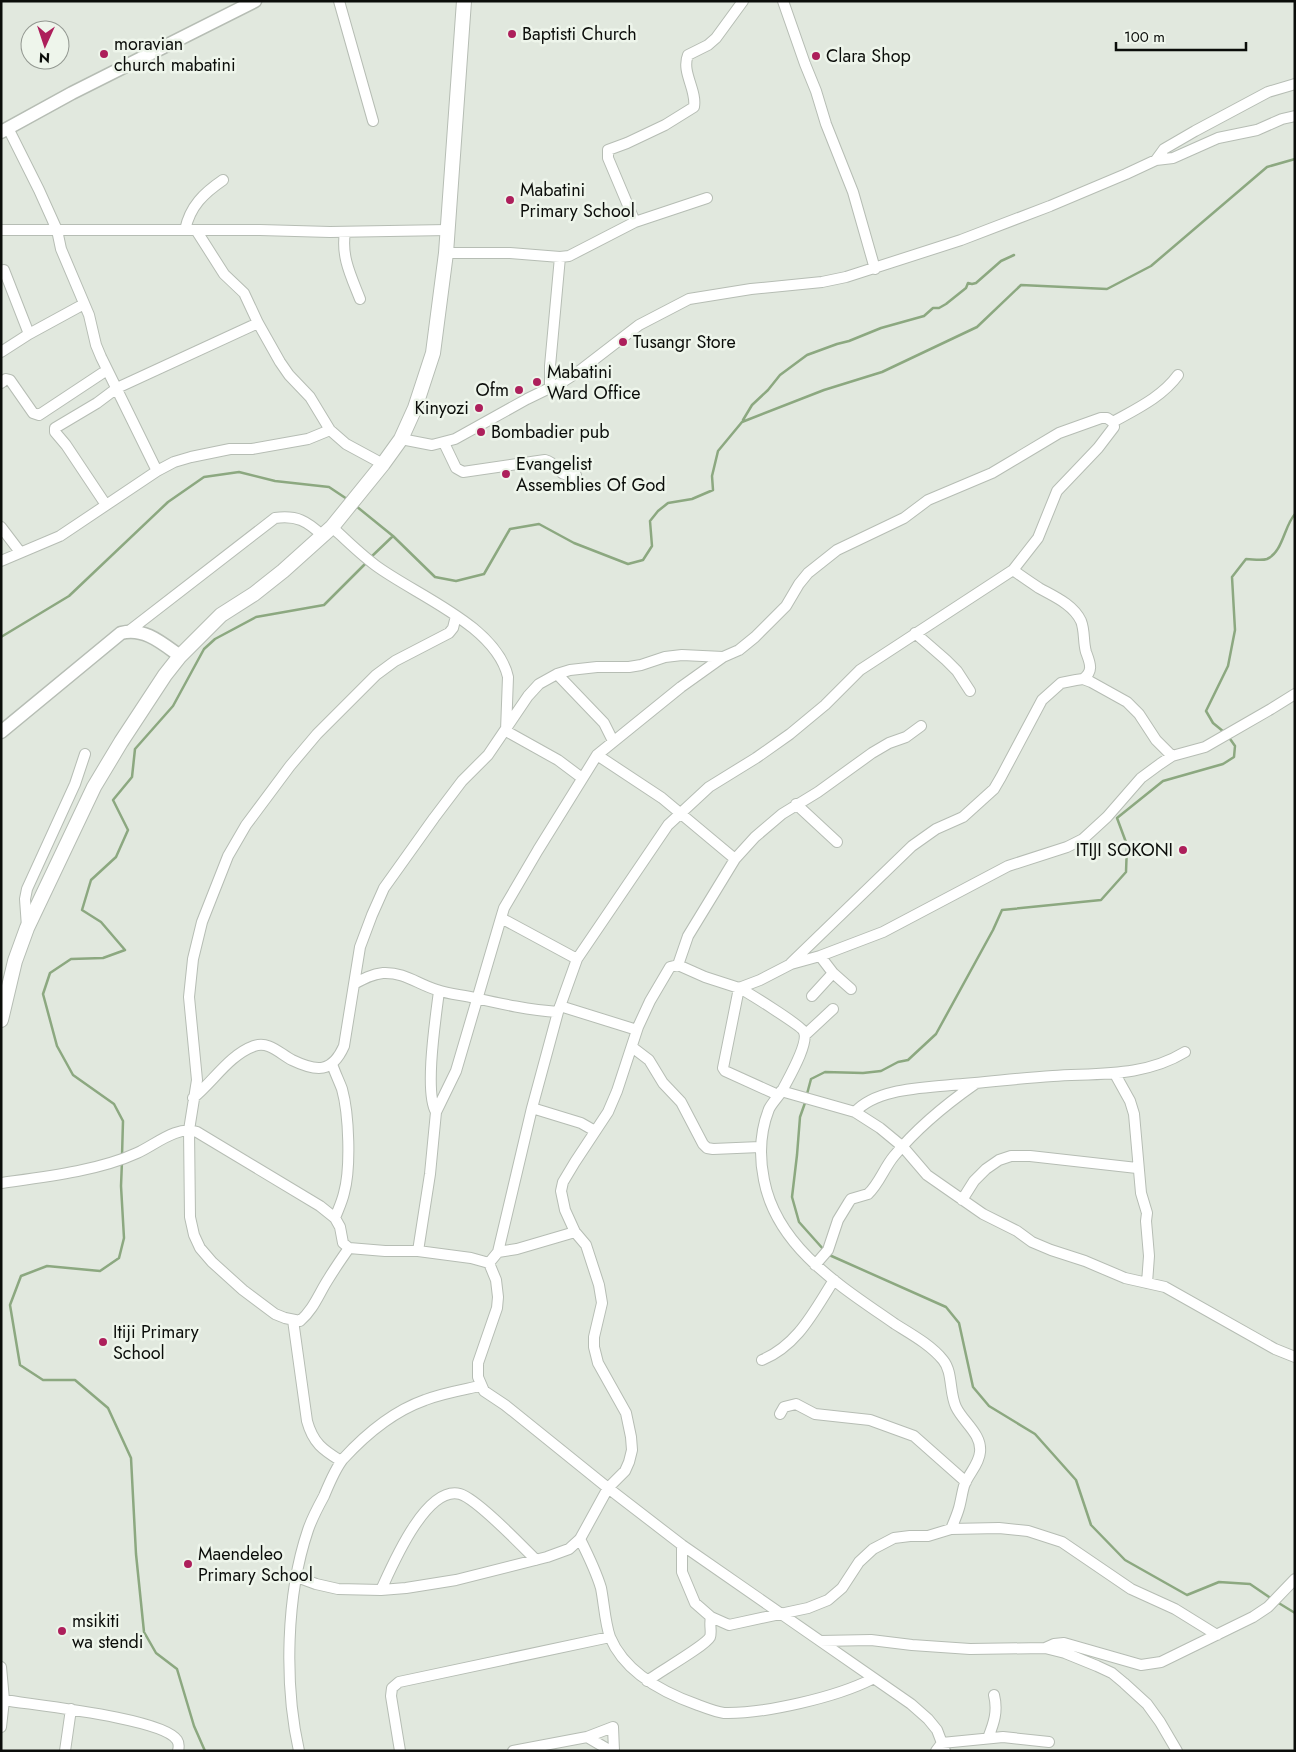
<svg xmlns="http://www.w3.org/2000/svg" width="1296" height="1752" viewBox="0 0 1296 1752" font-family="Jost,sans-serif">
	<style>
		.lines { fill: none; stroke-linecap: round; stroke-linejoin: round }
		.stream { stroke: #8ca880; stroke-width: 2.5 }
		.minor-casing { stroke: #b6bdb4; stroke-width: 12 }
		.tertiary-casing { stroke: #b6bdb4; stroke-width: 15 }
		.secondary-casing { stroke: #b6bdb4; stroke-width: 16 }
		.minor { stroke: #fff; stroke-width: 10 }
		.tertiary { stroke: #fff; stroke-width: 12 }
		.secondary { stroke: #fff; stroke-width: 14 }
		.poi-dot { fill: #ad1f5b; stroke: #eef5eb; stroke-width: 2 }
		.labels { text-anchor: middle; dominant-baseline: central; stroke-width: 5; stroke-linejoin: round; paint-order: stroke }
		.poi-label { font-size: 18px; fill: #0b0d0a; stroke: #eef5eb; text-anchor: start }
	</style>
	<rect width="100%" height="100%" fill="#e1e8de"/>
	<g class="lines">
		<path class="stream" d="M743,420l9,-15 16,-15 12,-15 27,-20 30,-11 12,-3 32,-13 43,-12 9,-8h6l7,-4 20,-16 2,-5 4,1 4,-1 25,-22 13,-6
			M356,506l37,30 42,41 21,4 28,-7 26,-45 29,-5 35,19 54,21 15,-4 9,-14 -2,-25 8,-10 10,-8 24,-4 21,-9 -1,-14 6,-25 24,-29 82,-32 58,-18 95,-45 44,-42 86,4 44,-23 116,-99 28,-8
			M370,558l23,-22
			M1,637l68,-41 99,-94 36,-25 35,-5 36,9 54,6 18,12
			M1224,732l-11,-9 -7,-12 22,-45 7,-36 -3,-53 14,-18c6,0 15,2 21,0 16,-7 17,-33 28,-45
			M807,1094l4,-15 14,-7 38,1 18,-2 17,-9 10,-2 28,-26 57,-104 9,-20 99,-10 25,-28 1,-27 -10,-27 46,-37 60,-17 11,-7 1,-11 -7,-10
			M806,1100l-6,17 -3,38 -5,42 7,25 25,28
			M122,1156l1,-35 -9,-17 -41,-29 -16,-29 -14,-52 7,-21 21,-14 32,-1 22,-8 -24,-28 -19,-12 9,-30 25,-23 12,-27 -15,-30 19,-23 3,-28 38,-43 31,-57 11,-10 41,-22 68,-12 43,-43
			M122,1161l-1,25 3,52 -5,20 -19,13 -53,-5 -26,10 -11,29 10,60 23,15h32l33,28 23,50 5,96 8,78 12,21 21,16 17,57 11,25
			M827,1254l119,53 13,16 14,64 16,19 46,28 41,46 15,45 34,35 62,35 32,-13 31,2 22,15
			M1277,1602l18,11"/>
		<g class="minor-casing">
			<path id="minor" d="M339,1l34,120
				M783,1l22,63 11,27 10,33 27,68 22,77
				M8,128l31,62 18,40 4,19 28,66 7,30 5,12 56,114
				M1156,160l17,-2 45,-20 39,-8 25,-11 13,-3
				M635,222l-27,-64v-8l19,-7 38,-18 29,-18c3,-17 -13,-35 -6,-52l20,-10 8,-7 27,-37
				M1,230h259l70,2 118,-2
				M185,230c5,-24 19,-37 38,-50
				M196,230l28,44 20,19 14,30 22,39 9,13 21,22 20,33 16,14 37,20
				M345,232c-4,25 6,44 15,67
				M446,253h64l50,4 9,-1 66,-34 72,-24
				M4,270l25,64
				M1,352l28,-18 55,-30
				M1,383l5,-4 4,1 23,33 6,2 68,-45
				M550,388v-22l10,-109
				M1113,422c23,-13 49,-25 65,-47
				M401,439l31,6 23,-6 72,-40 37,-18 14,-9 61,-47 50,-26 62,-10 71,-7 24,-5 115,-37 89,-34 76,-32 30,-14 8,-11 31,-18 73,-39 27,-8
				M444,443l12,25 7,4 82,-12c14,3 11,18 31,15
				M106,505l-40,-60 -11,-13v-4l42,-25 20,-15 141,-65
				M1,527l19,25
				M332,527c14,13 28,27 43,38 40,30 121,60 133,112l-2,54 52,29 24,18
				M1,561l59,-25 97,-65 17,-9 17,-5 39,-8h22l56,-10 22,-9
				M1013,570c8,6 17,12 26,18 14,8 34,16 42,33 4,10 2,21 5,31 4,11 8,19 -3,27
				M129,631l146,-113c22,-3 32,3 48,18
				M915,633l31,27 11,11 13,20
				M557,674l47,49 9,18
				M597,755l65,43 73,61
				M796,804l41,38
				M501,918l76,41
				M27,927l-2,-28 2,-10 48,-105 10,-30
				M820,956l13,17 18,16
				M791,963l121,-117 24,-17 27,-12 31,-28 7,-12 41,-77 19,-17 15,-3 7,-1 8,3 36,20 12,12 17,26 16,16
				M678,965l10,-29 47,-77 20,-22 27,-23 36,-22 54,-39 17,-10 17,-6 15,-11
				M354,984c9,-5 18,-10 29,-11 22,-1 34,11 54,17 12,4 25,5 38,8 27,6 54,12 83,14
				M812,996l21,-23
				M560,1006l77,24
				M805,1035l28,-26
				M632,1047l17,13 14,23 18,19 22,42 4,4 6,1 47,-2
				M332,1064c3,9 7,17 10,25 7,25 9,79 2,104 -2,9 -6,17 -9,25
				M1115,1074l15,27 4,13 7,79 6,20 -1,8 3,35 -2,27
				M781,1091l74,21 25,16 23,19 24,28 56,39 34,17 15,11 19,8 34,11 40,17 40,9 110,62 20,8
				M778,1095l-53,-24 -2,-3 16,-80c8,4 63,38 65,44 5,12 -16,47 -22,59 -4,6 -10,12 -13,18 -9,23 -10,47 -5,71 13,68 78,107 131,144 16,10 36,21 48,36 10,12 6,32 13,47 7,15 26,27 24,45 -1,13 -12,22 -16,34 -2,7 -3,15 -5,22 -2,7 -5,14 -8,21
				M193,1098c20,-16 36,-43 61,-52 15,-5 25,7 38,14 25,12 40,13 52,-14l16,-99 12,-32 12,-27 50,-70 28,-37 26,-26 40,-59 11,-12 18,-10 13,-4 27,-3h32l12,-2 24,-8 17,-2 41,2
				M532,1108l49,15 14,8
				M436,1112c-12,-20 0,-96 3,-121
				M855,1112c21,-23 66,-24 96,-27 34,-2 67,-7 102,-9 46,-3 91,1 132,-24
				M1,1183c43,-6 97,-12 136,-30 18,-8 40,-28 60,-21l123,74 15,12 5,9 3,16 6,5 36,3h33l53,7 18,5 7,17 2,17 -1,11 -19,55v14l6,14 21,14 103,83 74,57 229,159 17,15 9,11 8,21
				M962,1200l12,-19 12,-12 13,-9 12,-4h19l107,12
				M349,1248c-7,10 -14,20 -20,30 -10,15 -15,31 -29,43l-15,-3 -10,-4 -32,-24 -31,-28 -12,-14 -6,-13 -4,-18 -1,-87 8,-50 -8,-83 4,-38 9,-37 26,-66 18,-31 44,-59 27,-32 59,-59 19,-14 54,-28 4,-5 3,-12
				M418,1251l12,-77 6,-62 20,-41 45,-153 3,-10 34,-58 59,-95 84,-68 42,-30 16,-7 16,-13 31,-31 13,-22 9,-11 29,-23 67,-32 24,-18 64,-27 67,-40 42,-15h6l6,4 1,5 -16,21 -41,43 -19,47 -25,32 -153,100 -35,35 -35,29 -34,24 -47,29 -41,38 -91,134 -19,53 -26,96 -34,144 -9,11
				M498,1252l19,-3 58,-17
				M815,1265l13,-15 10,-30 11,-18 2,-3 17,-5c11,-10 16,-26 26,-38 23,-28 51,-51 81,-72
				M293,1320l14,101c6,22 16,29 34,40
				M762,1360c36,-15 52,-49 72,-80
				M780,1414l4,-7 12,-3 19,10 55,6 44,16 52,46
				M580,1539c8,16 16,32 21,49 3,15 4,35 9,49 15,36 54,56 88,68 8,3 18,7 26,8 40,1 113,-16 148,-34
				M682,1545v27l13,31 16,14 18,8 79,-17 20,-8 14,-12 17,-26 14,-13 21,-11 16,-2h18l23,-7 48,-1 29,3 34,11 69,47 44,20 42,26
				M297,1577l19,7 22,5 43,1 25,-2 50,-8 91,-23 22,-8 11,-10 28,-51 17,-17 4,-9 3,-12 -1,-13 -5,-24 -28,-50 -4,-16v-10l8,-34 -3,-18 -13,-40 -11,-13 -10,-22 -4,-19 2,-9 12,-20 33,-50 9,-21 21,-64 12,-26 20,-34 8,-2 27,12 34,11 21,-8 31,-16 29,-8 63,-24 125,-66 59,-19 16,-8 24,-22 34,-39 19,-14 12,-8 33,-9 66,-38 24,-15
				M381,1590c11,-24 45,-105 79,-96 17,5 62,52 76,66
				M820,1641l51,-1 41,5 58,4 75,-1 20,5 32,13 15,7 12,10 23,21 13,18 17,29
				M1045,1648l9,-4 10,-1 77,22 20,-3 92,-45 15,-10 27,-28
				M1,1667l3,33 -3,27
				M647,1681c12,-9 58,-35 63,-44 2,-5 -1,-13 1,-20
				M4,1700c29,5 159,18 173,40 2,3 2,7 1,11
				M587,1737l26,-10 1,24
				M988,1738c6,-15 10,-27 6,-43
				M65,1751l6,-42
				M299,1751c-15,-67 -13,-156 9,-221 4,-12 10,-23 16,-34 5,-12 11,-27 19,-37 22,-24 51,-48 82,-59 18,-7 37,-10 55,-14
				M400,1751l-9,-55 1,-8 7,-6 211,-45
				M513,1751l74,-14 24,14
				M936,1751l6,-8 61,-6 46,5"/>
		</g>
		<g class="tertiary-casing">
			<path id="tertiary" d="M1,132l71,-39 183,-92
				M1,732l120,-99c23,-6 41,10 59,23"/>
		</g>
		<g class="secondary-casing">
			<path id="secondary" d="M1,1020l14,-59 12,-33 67,-141 27,-45 44,-67 15,-19 41,-41 33,-21 29,-23 49,-44 51,-63 18,-25 14,-31 18,-55 13,-100 18,-252"/>
		</g>
		<use href="#minor" class="minor"/>
		<use href="#tertiary" class="tertiary"/>
		<use href="#secondary" class="secondary"/>
	</g>
	<g class="poi-dot">
		<circle cx="512" cy="34" r="5"/>
		<circle cx="104" cy="54" r="5"/>
		<circle cx="816" cy="56" r="5"/>
		<circle cx="510" cy="200" r="5"/>
		<circle cx="623" cy="342" r="5"/>
		<circle cx="537" cy="382" r="5"/>
		<circle cx="519" cy="390" r="5"/>
		<circle cx="479" cy="408" r="5"/>
		<circle cx="481" cy="432" r="5"/>
		<circle cx="506" cy="474" r="5"/>
		<circle cx="1183" cy="850" r="5"/>
		<circle cx="103" cy="1342" r="5"/>
		<circle cx="188" cy="1564" r="5"/>
		<circle cx="62" cy="1631" r="5"/>
	</g>
	<g class="labels">
		<g class="poi-label">
			<text x="522" y="34">Baptisti Church</text>
			<text x="114" y="44">moravian<tspan x="114" dy="21">church mabatini</tspan></text>
			<text x="826" y="56">Clara Shop</text>
			<text x="520" y="190">Mabatini<tspan x="520" dy="21">Primary School</tspan></text>
			<text x="633" y="342">Tusangr Store</text>
			<text x="547" y="372">Mabatini<tspan x="547" dy="21">Ward Office</tspan></text>
			<text x="509" y="390" text-anchor="end">Ofm</text>
			<text x="469" y="408" text-anchor="end">Kinyozi</text>
			<text x="491" y="432">Bombadier pub</text>
			<text x="516" y="464">Evangelist<tspan x="516" dy="21">Assemblies Of God</tspan></text>
			<text x="1173" y="850" text-anchor="end">ITIJI SOKONI</text>
			<text x="113" y="1332">Itiji Primary<tspan x="113" dy="21">School</tspan></text>
			<text x="198" y="1554">Maendeleo<tspan x="198" dy="21">Primary School</tspan></text>
			<text x="72" y="1621">msikiti<tspan x="72" dy="21">wa stendi</tspan></text>
		</g>
	</g>
	<rect width="1296" height="1752" fill="none" stroke="#0b0d0a" stroke-width="5"/>
	<g transform="translate(45 45) rotate(183)"><circle r="24" fill="#eef5eb" stroke="#939891"/>
	<path d="M0-4L9 19L0 12L-9 19Z" fill="#ad1f5b"/>
	<text y="-8" font-size="14" font-weight="bold" text-anchor="middle" fill="#0b0d0a">N</text>
	</g>
	<path d="M1116 42v8h130v-8" fill="none" stroke="#0b0d0a" stroke-width="2.5"/>
	<text x="1124" y="42" font-size="15" fill="#0b0d0a" stroke="#eef5eb" stroke-width="4" paint-order="stroke">100 m</text>
</svg>
